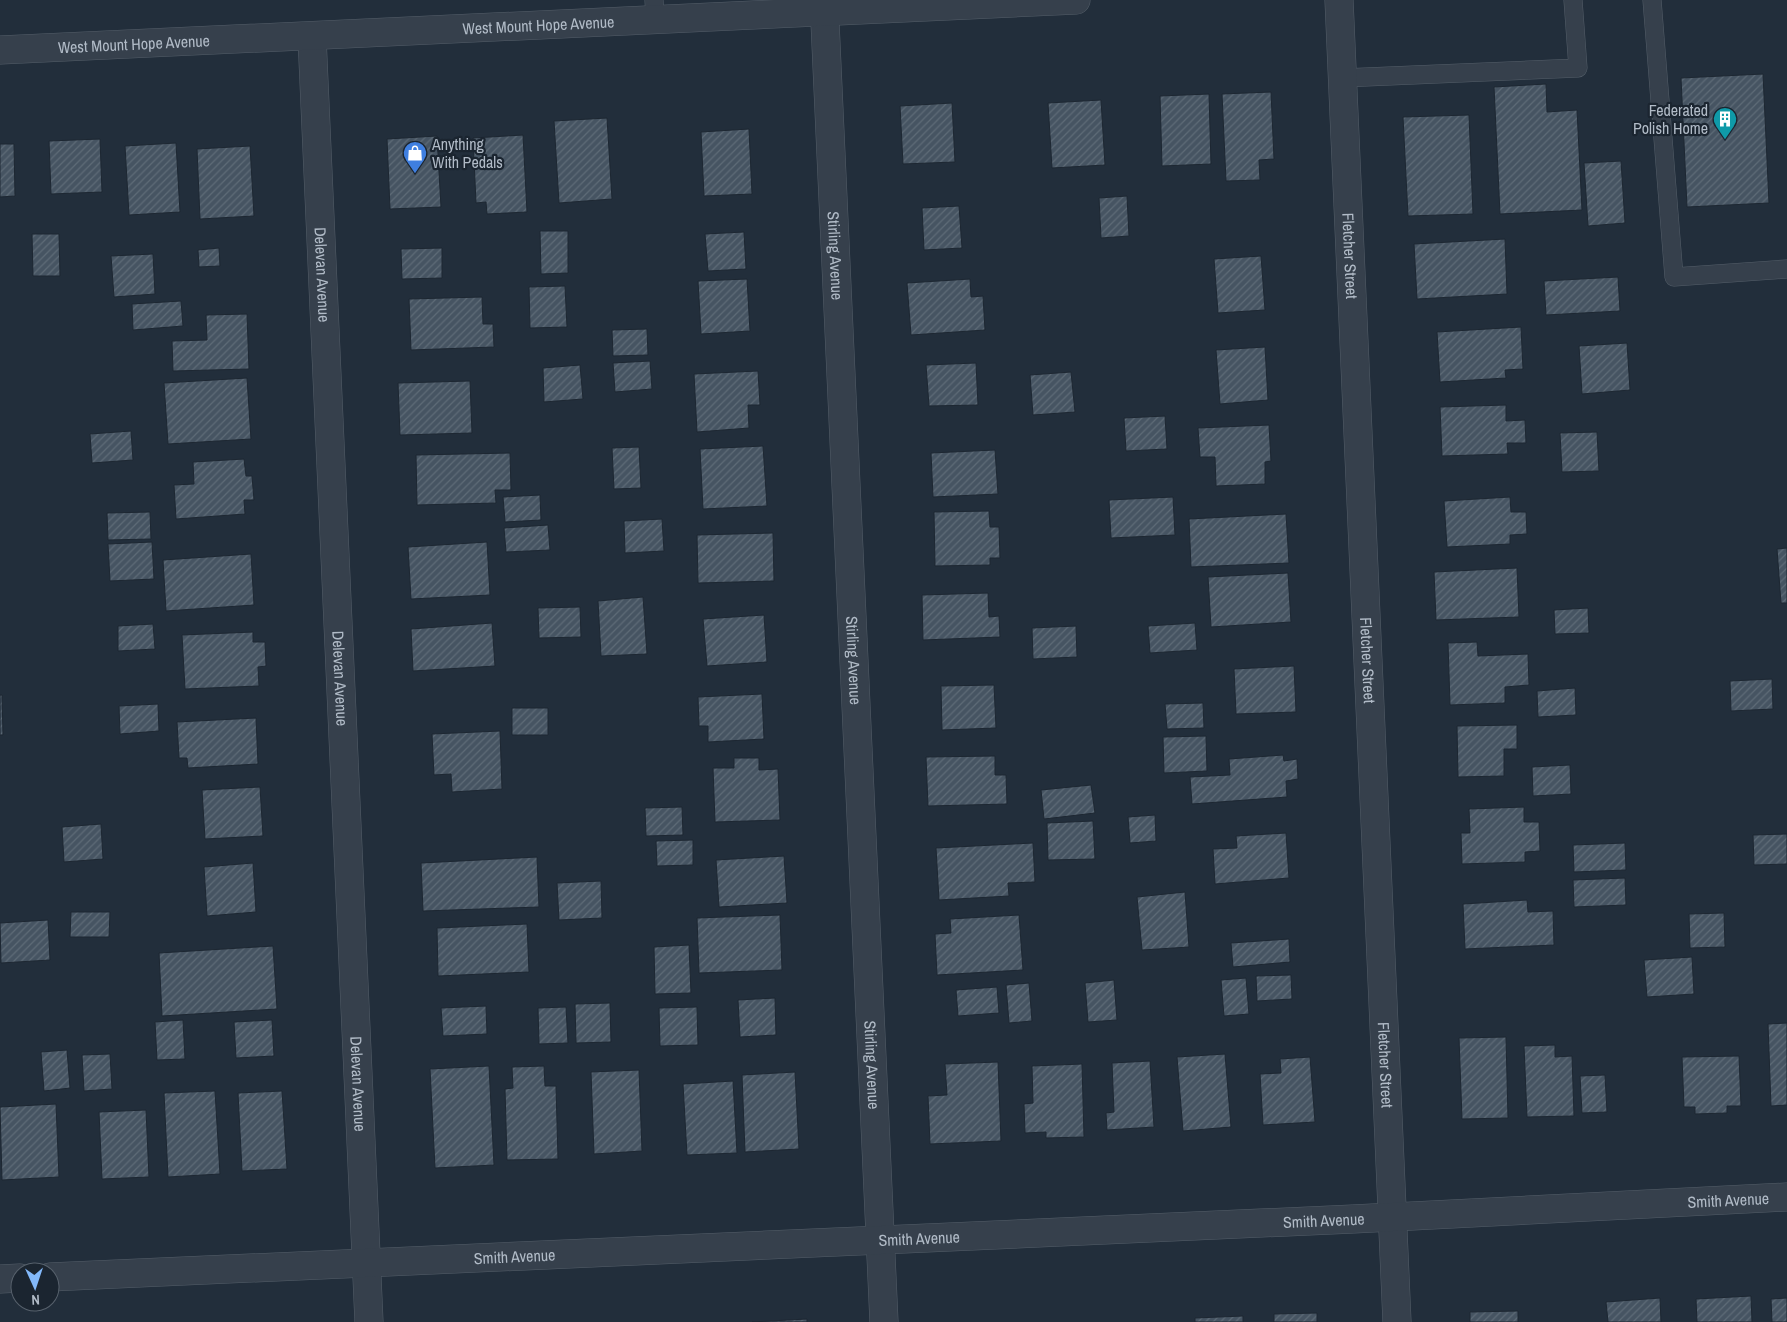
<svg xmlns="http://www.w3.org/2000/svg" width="1787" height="1322" viewBox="0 0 1787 1322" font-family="'Archivo Narrow',sans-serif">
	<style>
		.building { fill: url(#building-hatch); stroke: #1d2732 }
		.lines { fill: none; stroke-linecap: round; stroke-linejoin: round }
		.service-casing { stroke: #545e69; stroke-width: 19 }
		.minor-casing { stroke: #545e69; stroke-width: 29 }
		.tertiary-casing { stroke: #545e69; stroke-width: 29 }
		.service { stroke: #36404c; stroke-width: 18 }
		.minor { stroke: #36404c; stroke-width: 28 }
		.tertiary { stroke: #36404c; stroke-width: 28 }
		.labels { text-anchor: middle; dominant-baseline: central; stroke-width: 4.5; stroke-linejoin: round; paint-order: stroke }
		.street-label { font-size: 16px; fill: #b1bbc7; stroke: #1b2530 }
		.poi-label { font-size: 16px; fill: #b1bbc7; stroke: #1b2530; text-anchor: end }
	</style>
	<defs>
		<pattern id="building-hatch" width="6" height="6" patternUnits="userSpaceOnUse" patternTransform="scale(1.25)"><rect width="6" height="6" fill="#465462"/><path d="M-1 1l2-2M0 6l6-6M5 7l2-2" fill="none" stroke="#5e6b77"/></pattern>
	</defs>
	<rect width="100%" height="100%" fill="#222e3b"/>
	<path class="building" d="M1763,74l6,129 -82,4 -6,-129z
		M1546,84l1,28 30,-2 5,100 -82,4 -6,-127z
		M1271,92l3,67 -15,1 1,20 -34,1 -4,-87z
		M1209,94l2,70 -49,2 -2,-70z
		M1101,100l4,65 -53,3 -4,-65z
		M952,103l3,59 -52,2 -3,-58z
		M1469,115l4,99 -65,2 -5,-99z
		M607,118l5,81 -53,4 -5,-82z
		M749,129l3,65 -48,2 -3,-64z
		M523,135l4,77 -40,2 -1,-12 -10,1 -3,-65z
		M437,136l4,71 -51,2 -3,-70z
		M100,139l2,53 -51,2 -2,-53z
		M176,143l4,69 -51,3 -4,-69z
		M0,144h14l1,52 -15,1z
		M250,146l4,70 -54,3 -3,-70z
		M1621,161l4,62 -37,3 -4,-63z
		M1127,196l2,40 -28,2 -2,-40z
		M959,206l3,42 -38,2 -2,-42z
		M540,231h28v42l-27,1z
		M744,232l2,37 -38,2 -3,-37z
		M32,234h27l1,42h-27z
		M1505,239l2,55 -90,5 -3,-55z
		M219,248l1,18 -21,1 -1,-17z
		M442,248v30l-40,1 -1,-30z
		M153,254l2,40 -41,3 -3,-41z
		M1261,256l4,54 -47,3 -4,-54z
		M1618,277l2,34 -74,4 -2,-34z
		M747,279l3,52 -49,3 -3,-53z
		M970,279l1,18 12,-1 2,34 -74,5 -4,-52z
		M565,286l2,41 -37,1 -1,-41z
		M482,297l1,27h10l1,23 -83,3 -2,-51z
		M181,301l2,25 -50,4 -1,-26z
		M247,314l2,55 -76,2 -1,-30 35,-1 -1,-25z
		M1521,327l2,42 -18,1 1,8 -66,4 -3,-50z
		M647,329l1,26 -35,1 -1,-26z
		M1627,343l3,47 -48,4 -3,-48z
		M1265,347l3,53 -48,4 -4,-54z
		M650,361l2,28 -37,3 -2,-29z
		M976,363l2,42 -49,1 -3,-41z
		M580,365l3,34 -39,3 -1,-34z
		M758,371l2,34h-12l1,23 -52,4 -3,-58z
		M1071,372l4,40 -42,3 -3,-40z
		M247,378l4,61 -83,5 -4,-61z
		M470,381l2,52 -72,2 -2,-52z
		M1506,405v16l19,-1 1,23h-19l1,11 -66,2 -2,-49z
		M1165,416l2,33 -41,2 -2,-33z
		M1269,425l2,36 -6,1v22l-49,2 -1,-29h-15l-2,-29z
		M131,431l2,29 -41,3 -2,-29z
		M1597,432l2,39 -37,1 -2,-39z
		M763,446l4,60 -64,3 -3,-60z
		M639,447l2,41 -27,1 -2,-41z
		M995,450l3,44 -65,3 -2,-44z
		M510,453l1,37h-16l1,13 -79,2 -1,-50z
		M244,459l2,17h6l2,24h-10l1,14 -69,5 -2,-34 20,-1 -1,-22z
		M540,495l1,25 -36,2 -2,-25z
		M1173,497l2,38 -64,3 -2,-38z
		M1510,497l1,15h15l1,22 -17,1v9l-63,3 -3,-46z
		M989,511l1,16h9l1,31h-10v7l-55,1 -1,-54z
		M150,512l1,27 -43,1 -1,-27z
		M1286,514l3,49 -98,4 -2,-48z
		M662,519l2,32 -39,2 -1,-32z
		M548,525l2,25 -44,2 -2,-24z
		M773,533l1,48 -76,2 -1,-48z
		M152,542l2,37 -44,2 -2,-37z
		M487,542l3,53 -79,4 -3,-52z
		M1787,548v55h-6l-4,-54z
		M251,554l3,51 -88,6 -3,-51z
		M1517,568l2,49 -83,3 -2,-48z
		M1288,573l3,49 -80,5 -3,-50z
		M988,593l1,24 10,-1 1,21 -77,3 -1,-45z
		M643,597l4,57 -46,2 -3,-55z
		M580,607l1,30 -42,1 -1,-30z
		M1588,608l1,25 -34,1 -1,-24z
		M764,615l3,47 -60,4 -4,-47z
		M492,623l3,43 -82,5 -2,-42z
		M1195,623l2,27 -47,3 -2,-27z
		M153,624l2,25 -37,2v-25z
		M1076,626l1,31 -44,2 -1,-31z
		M253,632v10h12l1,24 -8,1 1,19 -74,3 -3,-54z
		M1477,642l1,14 50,-2 1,31 -24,2v16l-55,2 -2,-62z
		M1294,666l2,46 -60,2 -2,-45z
		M1772,679l1,30 -42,2 -1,-30z
		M994,685l2,43 -54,2 -1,-44z
		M1575,688l1,27 -38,2 -1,-26z
		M762,694l2,45 -56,3v-16h-9l-1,-29z
		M0,695h2l1,40h-3z
		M1203,703l1,25 -37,1 -2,-25z
		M158,704l1,27 -39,3 -1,-28z
		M512,708h36v27h-36z
		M256,718l2,46 -70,4 -1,-10h-8l-2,-36z
		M1517,725v24h-13v27l-46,1 -1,-51z
		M500,731l2,58 -50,3 -1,-18 -17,1 -2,-41z
		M1206,736l1,35 -43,2 -1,-36z
		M1283,755l1,6 13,-2 1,20 -12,2 1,16 -95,7 -2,-27 40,-2 -1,-16z
		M995,756v19h11l1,29 -79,2 -2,-49z
		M734,758h25v12l19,-1 2,51 -65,2 -2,-54h21z
		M1570,765l1,29 -38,2 -1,-29z
		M1091,785l4,28 -51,6 -3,-29z
		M260,787l3,49 -58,3 -3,-49z
		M682,807l1,28 -37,1 -1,-28z
		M1524,807v15h15l1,29 -15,1v10l-63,2 -1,-31h9l-1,-24z
		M1155,815l1,26 -26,2 -2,-26z
		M1093,821l2,38 -47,1 -1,-37z
		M101,824l2,35 -39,3 -2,-35z
		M1286,833l3,45 -74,6 -2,-35 24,-1 -1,-12z
		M1787,834v30l-33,1 -1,-30z
		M693,840v25l-36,1 -1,-25z
		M1033,843l2,39 -27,1 1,13 -70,4 -3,-52z
		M1625,843l1,27 -52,2 -1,-27z
		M784,856l3,47 -68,4 -3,-47z
		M537,857l2,50 -116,4 -2,-48z
		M253,863l3,49 -49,4 -3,-49z
		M1625,878l1,27 -52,2 -1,-27z
		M601,881l1,37 -43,2 -2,-37z
		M1185,892l4,55 -47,3 -5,-53z
		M1527,900l1,12 25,-1 1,34 -89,4 -2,-45z
		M71,912h39l-1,25h-39z
		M1724,913l1,34 -35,1 -1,-34z
		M780,915l2,55 -83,3 -2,-55z
		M1019,915l4,55 -86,5 -2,-41 16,-1 -1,-14z
		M48,920l2,40 -49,3 -1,-40z
		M527,924l2,48 -91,4 -1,-48z
		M1289,939l1,23 -57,5 -2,-24z
		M689,945l2,48 -36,1 -1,-47z
		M273,946l4,63 -115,7 -3,-63z
		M1692,957l2,37 -47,3 -3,-37z
		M1291,975l1,24 -35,2 -1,-25z
		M1246,978l3,36 -25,2 -3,-36z
		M1114,980l3,40 -29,2 -3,-39z
		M1029,983l3,38 -23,2 -3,-38z
		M997,987l2,26 -41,3 -2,-26z
		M775,998l1,37 -36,2 -2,-37z
		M610,1003l1,39 -35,1 -1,-39z
		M486,1006l1,28 -44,2 -2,-28z
		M566,1007l2,36 -29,1 -1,-36z
		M697,1007l1,38 -38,1 -1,-38z
		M183,1020l2,39 -28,1 -2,-38z
		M272,1020l2,36 -38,2 -2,-36z
		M1787,1023v82l-16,1 -3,-82z
		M1506,1037l2,81 -46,1 -3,-81z
		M1555,1045v12l17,-1 2,60 -47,1 -3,-71z
		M67,1050l3,38 -26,3 -3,-39z
		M110,1054l2,35 -28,2 -2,-36z
		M1225,1054l6,73 -48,4 -6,-74z
		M1739,1056l2,50h-14v7l-32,1v-7h-11l-2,-50z
		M1310,1057l5,65 -52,3 -3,-51 21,-1 -1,-14z
		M1150,1061l4,66 -47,3 -1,-17 8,-1 -2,-49z
		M998,1062l3,79 -71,3 -2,-48 19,-1 -2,-31z
		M1082,1064l2,73 -38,1v-6l-21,1 -1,-29 9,-1 -1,-37z
		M489,1066l5,99 -59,3 -5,-99z
		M544,1066l1,20h11l2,73 -51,1 -2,-71 8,-1 -1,-21z
		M639,1070l3,81 -48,3 -3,-82z
		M795,1072l4,77 -54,3 -3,-77z
		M1605,1075l2,37 -25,1 -2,-37z
		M733,1081l4,72 -50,2 -4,-71z
		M215,1091l5,83 -52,3 -4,-84z
		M282,1091l5,78 -45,2 -4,-78z
		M56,1104l3,73 -57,3 -2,-73z
		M146,1110l3,67 -47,2 -3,-67z
		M1751,1296l1,26h-55l-1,-23z
		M1660,1298l1,24h-53l-2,-20z
		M1787,1298v24h-15l-1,-23z
		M1518,1311v11h-48v-10z
		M1317,1313v9h-43v-8z
		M1243,1316v6h-48v-4z
		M807,1319v3h-55z"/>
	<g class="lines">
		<g class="service-casing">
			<path id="service" d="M654,0l1,19
				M1652,0l22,277 113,-8
				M1342,78l236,-10 -5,-68"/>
		</g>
		<g class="minor-casing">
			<g id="minor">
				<path id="s1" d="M824,0l60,1322"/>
				<path id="s2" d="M1339,0l58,1322"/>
				<path id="s3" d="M312,37l57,1285"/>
				<path id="s4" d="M50,1277l1303,-58 434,-22"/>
				<path d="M0,1279l20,-1"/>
			</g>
		</g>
		<g class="tertiary-casing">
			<g id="tertiary">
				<path id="s5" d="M0,50l1076,-50"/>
			</g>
		</g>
		<use href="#service" class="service"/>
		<use href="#minor" class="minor"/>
		<use href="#tertiary" class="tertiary"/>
	</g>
	<defs>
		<g id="building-pin" transform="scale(1.25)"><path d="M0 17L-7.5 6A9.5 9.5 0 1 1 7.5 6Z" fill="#0f9aa8" stroke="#1b2530"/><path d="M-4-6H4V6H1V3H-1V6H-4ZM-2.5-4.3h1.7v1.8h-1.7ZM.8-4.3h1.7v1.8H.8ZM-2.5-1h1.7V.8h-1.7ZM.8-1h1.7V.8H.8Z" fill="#fff"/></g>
		<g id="shop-pin" transform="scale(1.25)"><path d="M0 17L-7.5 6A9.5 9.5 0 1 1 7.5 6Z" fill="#3f7fe0" stroke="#1b2530"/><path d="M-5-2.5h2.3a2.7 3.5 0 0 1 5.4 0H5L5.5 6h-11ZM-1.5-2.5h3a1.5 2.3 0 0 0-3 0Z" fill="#fff"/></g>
	</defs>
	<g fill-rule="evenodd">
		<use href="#building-pin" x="1725" y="119"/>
		<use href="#shop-pin" x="415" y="153"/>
	</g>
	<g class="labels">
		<g class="street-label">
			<text stroke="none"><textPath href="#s5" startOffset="539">West Mount Hope Avenue</textPath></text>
			<text stroke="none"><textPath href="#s5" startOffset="134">West Mount Hope Avenue</textPath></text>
			<text stroke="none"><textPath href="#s1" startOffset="256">Stirling Avenue</textPath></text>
			<text stroke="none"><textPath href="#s2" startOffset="256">Fletcher Street</textPath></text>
			<text stroke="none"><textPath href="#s3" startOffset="238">Delevan Avenue</textPath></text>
			<text stroke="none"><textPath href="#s1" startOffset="661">Stirling Avenue</textPath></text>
			<text stroke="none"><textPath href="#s2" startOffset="661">Fletcher Street</textPath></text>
			<text stroke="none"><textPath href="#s3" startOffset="642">Delevan Avenue</textPath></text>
			<text stroke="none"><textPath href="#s1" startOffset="1066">Stirling Avenue</textPath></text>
			<text stroke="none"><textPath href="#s2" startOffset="1066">Fletcher Street</textPath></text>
			<text stroke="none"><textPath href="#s3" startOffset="1048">Delevan Avenue</textPath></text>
			<text stroke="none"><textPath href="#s4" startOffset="1680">Smith Avenue</textPath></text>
			<text stroke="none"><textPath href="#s4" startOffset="1275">Smith Avenue</textPath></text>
			<text stroke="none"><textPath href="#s4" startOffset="870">Smith Avenue</textPath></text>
			<text stroke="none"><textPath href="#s4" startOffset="465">Smith Avenue</textPath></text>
		</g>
		<g class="poi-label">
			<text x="1708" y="110">Federated<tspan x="1708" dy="18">Polish Home</tspan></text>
			<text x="432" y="144" text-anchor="start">Anything<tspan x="432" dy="18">With Pedals</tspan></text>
		</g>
	</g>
	<g transform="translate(35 1287) rotate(177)"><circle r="24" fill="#1b2530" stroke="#57616c"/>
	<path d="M0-4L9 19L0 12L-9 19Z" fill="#83b9fa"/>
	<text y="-8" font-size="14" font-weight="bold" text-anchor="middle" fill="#b1bbc7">N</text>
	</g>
</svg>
